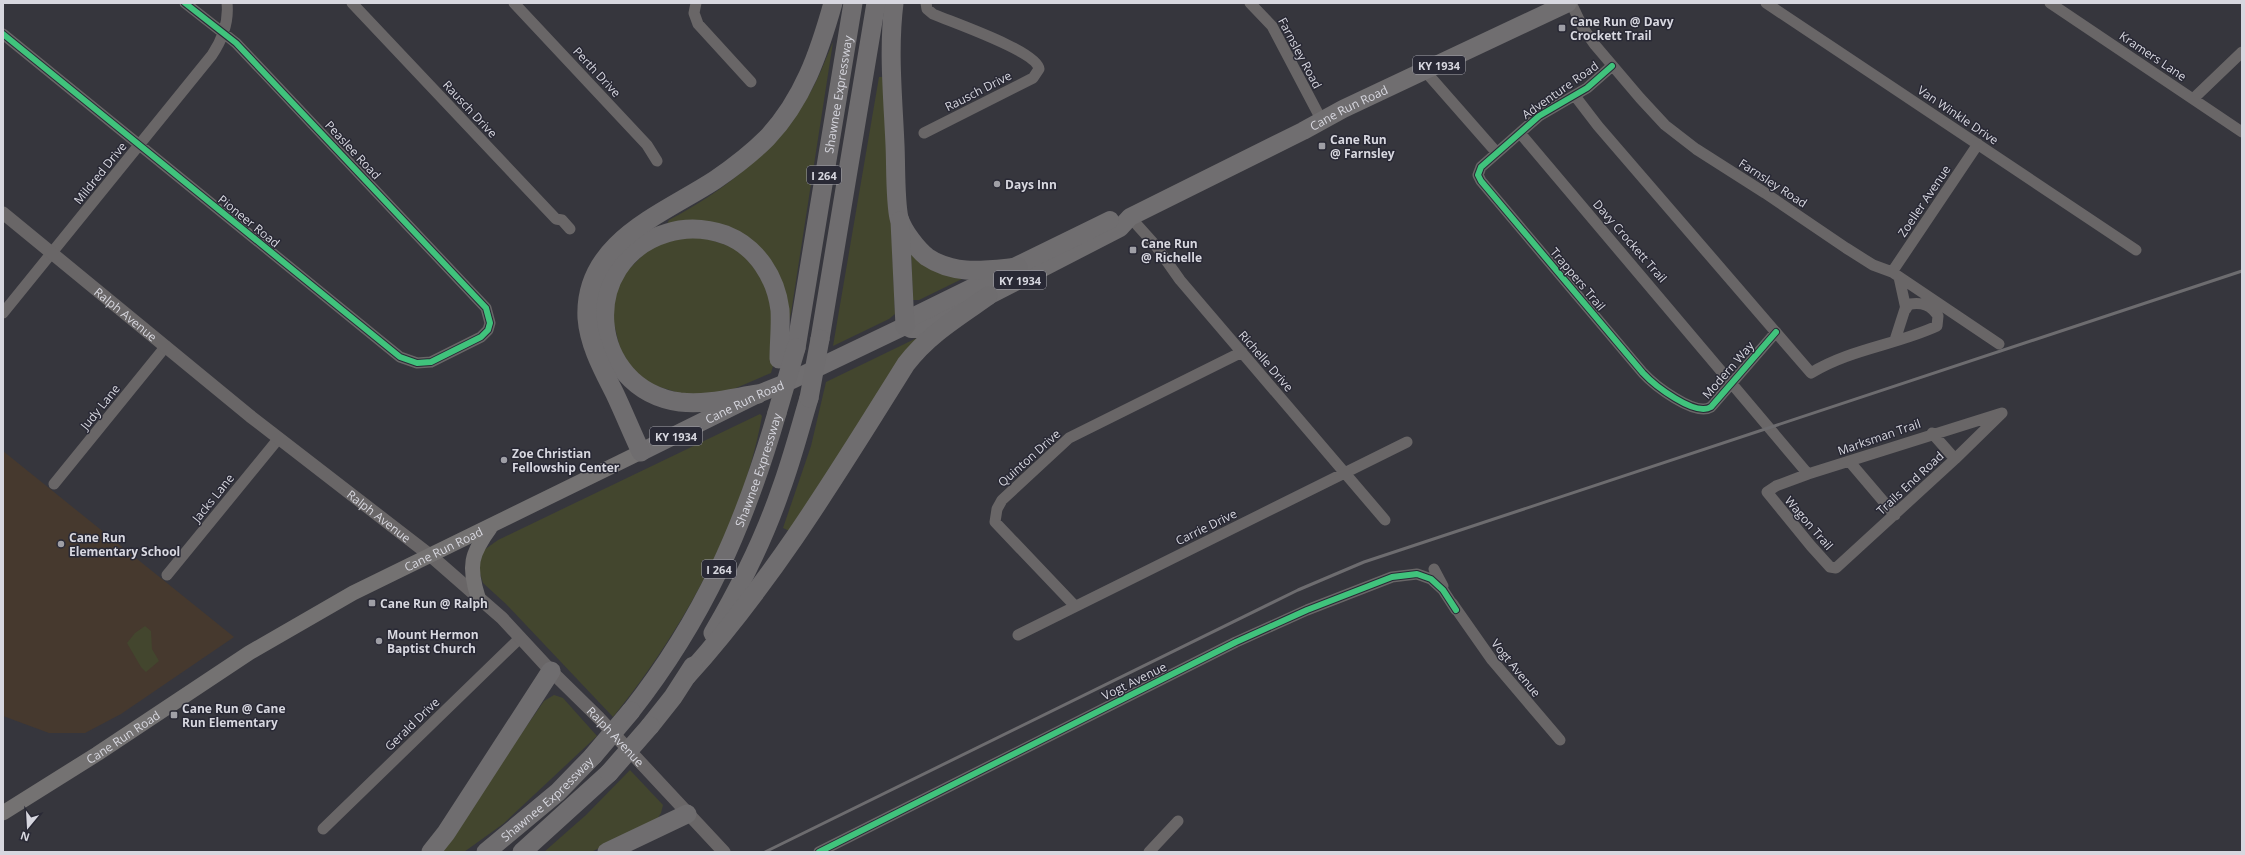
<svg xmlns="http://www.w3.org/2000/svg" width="2245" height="855" viewBox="0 0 2245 855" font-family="'Open Sans',sans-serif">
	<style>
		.education { fill: #46392e }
		.green { fill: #43462e }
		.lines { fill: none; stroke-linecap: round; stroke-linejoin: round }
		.minor { stroke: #696667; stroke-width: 11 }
		.tertiary { stroke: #696667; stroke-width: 13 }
		.secondary { stroke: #747272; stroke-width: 15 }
		.trunk { stroke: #706e70; stroke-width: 18 }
		.motorway { stroke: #6f6d6f; stroke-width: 19 }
		.rail { stroke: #6d6c6f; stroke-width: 3 }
		.motorway-bridge { stroke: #6f6d6f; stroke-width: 19 }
		.cycleway-casing { stroke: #292935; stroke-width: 8 }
		.cycleway { stroke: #40c37c; stroke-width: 6 }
		.poi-dot { fill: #9f9fa6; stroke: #292935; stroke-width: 1.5 }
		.labels { text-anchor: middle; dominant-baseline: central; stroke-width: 3; stroke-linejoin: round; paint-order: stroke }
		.shield { fill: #292935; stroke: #a3a3ac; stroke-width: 1 }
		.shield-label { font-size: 11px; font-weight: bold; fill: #d7d7df }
		.poi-label { font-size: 12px; font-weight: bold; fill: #d7d7df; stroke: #292935; text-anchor: start }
		.street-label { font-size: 12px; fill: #d7d7df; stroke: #292935 }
	</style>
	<rect width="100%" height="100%" fill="#36363d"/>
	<path class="education" d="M3,451l231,186 -113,77 -36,19h-36l-46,-17z"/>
	<path class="green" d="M833,42l-42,271 -3,12 -27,-71 -94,-30 2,-4c55,-29 106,-69 138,-122 11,-17 18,-38 26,-56z
		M879,77h6l10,237 -6,5 -56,27z
		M695,235l44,14 30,38 6,72 -4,14 -49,21 -30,3 -45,-14 -25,-26 -11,-46 11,-35 30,-30z
		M911,252l53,26 -45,22h-6z
		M925,334l-133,198 -9,-4 28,-82 15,-64z
		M760,414l2,2c-19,107 -81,217 -149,301l-107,-113 -23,-21 -5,-16 6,-17 14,-10z
		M145,626l6,5 1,18 7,12 -13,11 -5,-5 -14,-24 8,-10z
		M554,695l9,3 34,38 -94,88 -39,28h-25l105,-151z
		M630,770l33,35 -2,8 -5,8 -65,31h-47l42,-37z"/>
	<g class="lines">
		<path class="minor" d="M352,3l204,216 6,1 8,9
			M514,3l133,142 10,16
			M696,3l-2,10 4,11 53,58
			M1250,3l22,23 50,95
			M1571,3l12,25 12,17 45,53 25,27 31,24 69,44 81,55 27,17 19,7 107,72
			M1766,3l370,247
			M2050,3l192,129
			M3,34l397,323 17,6 14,-1 50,-25 7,-7 2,-7 -4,-15 -250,-265 -51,-40
			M1612,66l-25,22 -48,28 -58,51 -3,8 3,6 162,192c11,12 52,44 68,34l65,-75
			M1425,71l72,82
			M1575,96l23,30 213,247c39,-24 85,-28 126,-47l1,-10c-7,-11 -16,-14 -28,-12l-5,5 -10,31
			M2193,99l49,-47
			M924,133l109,-55 6,-9c-2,-18 -88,-47 -106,-55l-6,-5 -1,-6
			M1520,133l288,341
			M1130,217l26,29 24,34 205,240
			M1892,272l86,-128
			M1899,277l7,32
			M3,313l209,-258c10,-15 17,-33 15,-52
			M2002,413l-47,46 -119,109 -6,-1 -19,-21 -44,-54 9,-6 32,-12z
			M1932,433l23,26
			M1849,461l46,54
			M54,484l112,-138
			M1434,569l9,17
			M167,575l112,-137
			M1452,603l40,57 68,80
			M1075,606l-80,-84 2,-13 5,-9 67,-62 173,-86
			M1018,635l389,-193
			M323,829l197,-191
			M819,852l417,-210 71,-32 85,-33 25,-3 14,5 12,11 13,20
			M1149,852l29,-31"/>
		<path class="tertiary" id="s1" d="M3,213l247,203 181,140 40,35 31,27 49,53 48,47 125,134"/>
		<g class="secondary">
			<path d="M478,597c-10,-31 -7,-43 12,-69"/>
			<path id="s2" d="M3,813l94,-59 152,-101 104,-60 288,-141"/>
		</g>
		<g class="trunk">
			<path id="s3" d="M905,326l6,3h7l70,-33 132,-68 10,-11 173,-86 40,-22 225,-106"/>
			<path id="s4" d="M641,452l117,-58 30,-12 117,-56 5,-8 200,-98"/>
		</g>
		<g class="motorway">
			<path d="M894,3c-6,47 -1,95 1,142 1,20 0,55 4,73 4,13 18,31 28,39 28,19 59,13 91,10"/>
			<path d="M900,221l5,105"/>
			<path d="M820,339l56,-336"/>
			<path id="s5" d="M796,348l57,-345"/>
			<path d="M758,394c-26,4 -52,11 -78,8 -93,-13 -103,-142 -13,-169 19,-6 39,-5 59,2 31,12 50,43 54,75 1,16 -1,33 -1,49"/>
			<path d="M641,452c-9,-19 -17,-39 -26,-58 -12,-24 -26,-49 -28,-76 -4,-76 76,-104 128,-138 19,-13 37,-27 52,-42 36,-38 52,-85 66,-135"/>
			<path d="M713,633c27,-46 51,-94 68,-144 11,-30 19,-61 28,-91"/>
			<path d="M687,676c85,-94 152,-205 219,-312 22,-29 52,-47 82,-68"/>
			<path id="s6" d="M631,711c73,-93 113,-185 146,-298"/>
			<path d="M650,726l23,-29 20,-31"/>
			<path d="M431,852l15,-19 105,-162"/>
			<path id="s7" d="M486,852l72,-60 35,-36"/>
			<path d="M522,852l87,-79"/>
			<path d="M607,852l80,-38"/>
		</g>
		<path class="rail" d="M765,852l533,-262 66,-28 878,-291"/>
		<path class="motorway-bridge" d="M809,398l11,-59
			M777,413l19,-65
			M593,756l38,-45
			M609,773l41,-47"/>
		<g class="cycleway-casing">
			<path id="cycleway" d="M3,34l397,323 17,6 14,-1 50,-25 7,-7 2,-7 -4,-15 -250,-265 -51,-40
				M1612,66l-25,22 -48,28 -58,51 -3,8 3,6 162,192c11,12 52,44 68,34l65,-75
				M819,852l417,-210 71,-32 85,-33 25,-3 14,5 12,11 13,20"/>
		</g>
		<use href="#cycleway" class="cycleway"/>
	</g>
	<g class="poi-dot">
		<rect x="1558" y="24" width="8" height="8" rx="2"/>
		<rect x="1318" y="142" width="8" height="8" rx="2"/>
		<circle cx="997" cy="184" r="4"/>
		<rect x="1129" y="246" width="8" height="8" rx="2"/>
		<circle cx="504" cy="460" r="4"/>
		<circle cx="61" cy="544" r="4"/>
		<rect x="368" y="599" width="8" height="8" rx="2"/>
		<circle cx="379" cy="641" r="4"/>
		<rect x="170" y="711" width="8" height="8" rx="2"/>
	</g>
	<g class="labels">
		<g class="shield">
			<rect x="1413" y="56" width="52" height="18" rx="3"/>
			<rect x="807" y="166" width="34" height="18" rx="3"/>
			<rect x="994" y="271" width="52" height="18" rx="3"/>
			<rect x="650" y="427" width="52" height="18" rx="3"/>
			<rect x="702" y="560" width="34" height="18" rx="3"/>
		</g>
		<g class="shield-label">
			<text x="1439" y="65">KY 1934</text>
			<text x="824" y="175">I 264</text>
			<text x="1020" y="280">KY 1934</text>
			<text x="676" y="436">KY 1934</text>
			<text x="719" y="569">I 264</text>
		</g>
		<g class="poi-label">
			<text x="1570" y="21">Cane Run @ Davy<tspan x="1570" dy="14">Crockett Trail</tspan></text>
			<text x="1330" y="139">Cane Run<tspan x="1330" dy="14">@ Farnsley</tspan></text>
			<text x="1005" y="184">Days Inn</text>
			<text x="1141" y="243">Cane Run<tspan x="1141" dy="14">@ Richelle</tspan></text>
			<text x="512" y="453">Zoe Christian<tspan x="512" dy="14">Fellowship Center</tspan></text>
			<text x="69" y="537">Cane Run<tspan x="69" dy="14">Elementary School</tspan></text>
			<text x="380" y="603">Cane Run @ Ralph</text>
			<text x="387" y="634">Mount Hermon<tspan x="387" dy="14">Baptist Church</tspan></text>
			<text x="182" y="708">Cane Run @ Cane<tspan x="182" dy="14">Run Elementary</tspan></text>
		</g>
		<g class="street-label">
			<text transform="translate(1300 53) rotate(62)">Farnsley Road</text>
			<text transform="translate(2153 56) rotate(34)">Kramers Lane</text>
			<text transform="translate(597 72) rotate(47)">Perth Drive</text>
			<text transform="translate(1560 90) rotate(-35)">Adventure Road</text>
			<text transform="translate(978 91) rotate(-27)">Rausch Drive</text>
			<text stroke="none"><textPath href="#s5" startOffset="257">Shawnee Expressway</textPath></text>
			<text stroke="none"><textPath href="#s3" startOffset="499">Cane Run Road</textPath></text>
			<text transform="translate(470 109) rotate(47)">Rausch Drive</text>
			<text transform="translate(1958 115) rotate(34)">Van Winkle Drive</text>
			<text transform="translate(353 150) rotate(47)">Peaslee Road</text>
			<text transform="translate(100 173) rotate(-51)">Mildred Drive</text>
			<text transform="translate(1773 183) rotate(33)">Farnsley Road</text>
			<text transform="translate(1924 201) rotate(-56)">Zoeller Avenue</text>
			<text transform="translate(249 221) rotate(39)">Pioneer Road</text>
			<text transform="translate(1630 241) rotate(49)">Davy Crockett Trail</text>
			<text transform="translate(1578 279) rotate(50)">Trappers Trail</text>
			<text stroke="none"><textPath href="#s1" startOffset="159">Ralph Avenue</textPath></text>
			<text transform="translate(1266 361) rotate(49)">Richelle Drive</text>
			<text transform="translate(1728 370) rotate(-49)">Modern Way</text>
			<text stroke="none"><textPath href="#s4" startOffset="115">Cane Run Road</textPath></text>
			<text transform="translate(100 407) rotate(-51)">Judy Lane</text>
			<text transform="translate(1879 437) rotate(-19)">Marksman Trail</text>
			<text transform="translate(1029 458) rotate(-42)">Quinton Drive</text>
			<text stroke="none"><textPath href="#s6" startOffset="274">Shawnee Expressway</textPath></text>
			<text transform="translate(1910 483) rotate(-43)">Trails End Road</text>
			<text transform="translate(213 498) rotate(-51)">Jacks Lane</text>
			<text stroke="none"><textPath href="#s1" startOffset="483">Ralph Avenue</textPath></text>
			<text transform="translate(1809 523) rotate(49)">Wagon Trail</text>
			<text transform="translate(1206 527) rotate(-26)">Carrie Drive</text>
			<text stroke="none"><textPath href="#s2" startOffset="514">Cane Run Road</textPath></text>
			<text transform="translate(1516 668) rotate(51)">Vogt Avenue</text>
			<text transform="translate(1134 681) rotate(-26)">Vogt Avenue</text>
			<text transform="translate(412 724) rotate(-44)">Gerald Drive</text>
			<text stroke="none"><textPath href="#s2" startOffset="142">Cane Run Road</textPath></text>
			<text stroke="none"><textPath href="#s1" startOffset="807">Ralph Avenue</textPath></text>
			<text stroke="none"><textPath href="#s7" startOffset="81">Shawnee Expressway</textPath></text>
		</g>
	</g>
	<rect width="2245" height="855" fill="none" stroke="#d7d7df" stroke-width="8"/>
	<g transform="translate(28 827) rotate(198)" stroke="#292935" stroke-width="3" paint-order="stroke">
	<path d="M0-3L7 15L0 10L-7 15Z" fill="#d7d7df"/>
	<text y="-6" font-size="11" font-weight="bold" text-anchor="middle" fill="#d7d7df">N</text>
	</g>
</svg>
